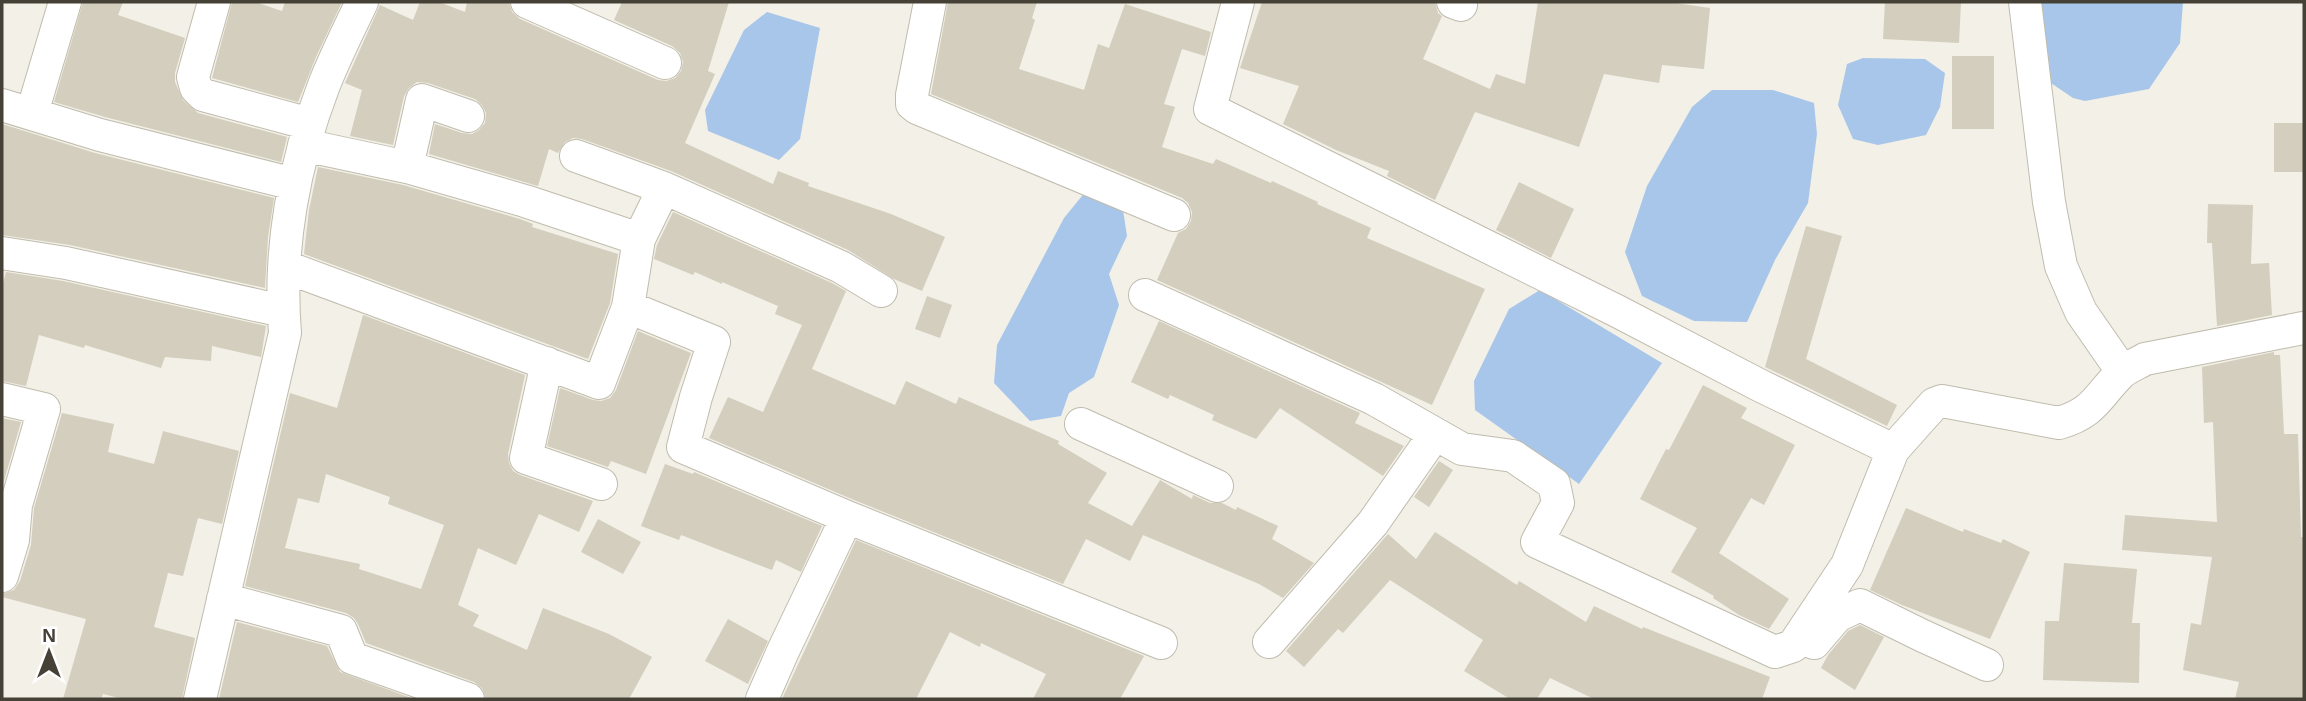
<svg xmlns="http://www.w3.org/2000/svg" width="2306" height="701" viewBox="0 0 2306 701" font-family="Helvetica,sans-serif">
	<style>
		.water { fill: #a8c6ea }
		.building { fill: #d3cebd; fill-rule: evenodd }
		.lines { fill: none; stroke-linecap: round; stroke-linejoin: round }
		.street-casing { stroke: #c0bcad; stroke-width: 34 }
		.street { stroke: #fff; stroke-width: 32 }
	</style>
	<rect width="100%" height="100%" fill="#f2f0e7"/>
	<path class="water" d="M2035,2h148l-3,41 -31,46 -64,12 -12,-3 -28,-19z
		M767,12l53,16 -20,111 -21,21 -71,-29 -3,-21 39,-80z
		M1863,58l62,1 20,14 -5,34 -14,28 -48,10 -25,-6 -15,-34 9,-41z
		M1712,90h61l41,13 3,31 -9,69 -33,57 -28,62 -53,-1 -52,-25 -17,-44 22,-66 45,-79z
		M1086,191l36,12 5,33 -18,38 10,31 -25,72 -25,16 -8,23 -31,5 -36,-38 3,-38 67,-127z
		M1540,290l122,73 -83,121 -104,-74 -1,-29 35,-72z"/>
	<path class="building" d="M83,2h40l-5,13 67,23 -10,35v9l8,18 15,13 89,24 -6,25 -176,-45 -51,-15z
		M232,2h23l27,9 3,-9h57l-26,55 -18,45 -86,-24z
		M420,2h19l26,10 2,-10h42l3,10 8,7 138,61 8,1 9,-3 6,-7 2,-9 -3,-9 -8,-7 -58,-26 8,-18h107l-21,69 7,3 -30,69 88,41 5,-13 31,12 -1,3 83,28 54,23 -23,54 -28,-12 -46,-29 -177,-79 -89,-32 -9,-1 -8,4 -7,11 -9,-4 -11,37 -109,-32 6,-30 27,9 10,1 7,-4 6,-7 1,-10 -4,-8 -7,-6 -47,-16 -11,-1 -8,6 -5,8 -11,49 -43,-9 12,-46 -17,-7 35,-78 33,15z
		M948,2h89l-5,16 3,2 -16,49 65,21 14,-46 11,4 16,-44 86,28 -6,24 -23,-7 -18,55 11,3 -13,40 51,17 3,-5 55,24 1,-2 46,21 -1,2 54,24 -4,10 118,51 -53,116 -275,-125 21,-47 8,-4 5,-8 1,-9 -4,-9 -6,-5 -251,-104z
		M1262,2h173l3,11 4,3 -19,43 67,30 6,-15 29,10 13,-82h131l41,6 -6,61 -42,-4 -3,18 -55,-9 -25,73 -104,-35 -40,88 -48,-24 2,-5 -53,-21 -53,-26 16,-38 -59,-18z
		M1885,2h76l-2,41 -76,-4z
		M1952,56h42v73h-42z
		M2274,123h30v49h-30z
		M2,124l93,29 179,45 -6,39 -3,51 -195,-43 -68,-10z
		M318,167l85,18 117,34 13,5 -1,3 86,27 -8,49 -22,56 -284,-105 5,-44z
		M1519,182l55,27 -23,49 -55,-28z
		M2208,204l45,1 -2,59 18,-1 3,52 -55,11 -5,-83h-5z
		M673,212l159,71 14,8 -34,78 83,36 11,-24 50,23 3,-7 100,44 -1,3 49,29 -19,30 44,23 28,-46 32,19 1,-4 17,8h12l14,7 1,-3 41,19 -6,13 42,24 -31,35 -24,-14 -116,-49 -13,26 -44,-22 -23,45 -209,-84 -145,-62 19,-41 35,15 39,-87 -27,-11 3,-8 -56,-24v2l-27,-12 -2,3 -39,-16 3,-14z
		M1806,226l36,10 -36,123 91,46 -10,21 -122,-59z
		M6,272l57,9 203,45 -5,31 -49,-11 -1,15 -46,-4 -4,11 -76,-23 -1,3 -45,-13 -13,51 -24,-5v-94z
		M927,296l25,9 -12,33 -25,-9z
		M363,315l162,60 -17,79 1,9 4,8 7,4 73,26 -14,31 -40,-18 -23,51 -38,-17 -20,57 21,10 -6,11 54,24 16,-42 66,26 43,23 -23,42h-143l-4,-11 -8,-6 -108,-39 -8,-19 -4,-6 -8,-5 -101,-27 45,-193 47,15zM326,474l64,23 -2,7 56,21 -23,64 -62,-20 1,-5 -75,-16 13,-50 21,5z
		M1159,321l201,92 -5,10 49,23 -21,30 -103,-68 -24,31 -44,-19 2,-5 -44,-20 -2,4 -37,-17z
		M638,331l53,22 -45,121 -35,-13 -3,6 -61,-21 13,-58 33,12 8,1 9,-3 6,-8z
		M2274,352v3h6l4,79h14l3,103h3v162h-69l4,-17 -56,-12 8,-47 10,2 11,-68 -90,-7 3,-35 92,7 -4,-100 -9,1 -2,-56z
		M1703,385l44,23 -6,10 54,27 -31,60 -13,-7 -32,55 70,46 -20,30 -30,-14 -26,-17 1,-2 -43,-24 26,-44 -57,-29 26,-50 3,1z
		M62,413l52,11 -6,28 46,12 9,-33 76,20 -17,73 -24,-6 -15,58 -15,-3 -14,54 41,11 -13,61h-59l-20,-5 -2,5h-38l23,-80 -84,-22v-3l12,-4 6,-9 11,-36 3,-37z
		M2,418l19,4 -19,66z
		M1439,461l14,9 -24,37 -15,-10z
		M665,464l28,10 1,-2 128,54 -21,46 -25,-12 -4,10 -91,-35 -2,5 -38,-14z
		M1906,508l57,24 1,-3 37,14 2,-4 27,13 -40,87 -88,-34 -32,-15z
		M598,519l43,23 -18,32 -42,-22z
		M1435,532l82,53 2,-4 67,41 8,-16 48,23 1,-2 127,50 -8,22h-168l-44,-21 -13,21h-27l-46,-28 19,-31 -93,-60 -47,53 -5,-4 -34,38 -18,-16 102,-117 28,25z
		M856,540l288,116 -24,43h-87l13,-25 -65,-31 -1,4 -30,-15 -34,67h-134z
		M2064,563l73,6 -5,54h8l-1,60 -96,-3 2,-59h14z
		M728,619l40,22 -20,43 -43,-23z
		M237,622l90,24 13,26 74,27h-195z
		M1860,625l24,12 -29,53 -34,-22 7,-13 20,-24z"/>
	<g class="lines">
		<g class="street-casing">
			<path id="street" d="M214,2l-21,75 3,11 7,7 107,29
				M527,2l138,61
				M930,2l-18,93v9l5,4 257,107
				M1238,2l-28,107 407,202 142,74 134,65 41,-46 8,-3 117,22c35,-10 38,-26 61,-49 7,-7 17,-10 25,-15l158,-31
				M1453,2l8,3
				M2025,2l24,200 12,64 20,46 41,59
				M2,105l98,30 194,49
				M32,113l33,-111
				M304,145l103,22 118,34 114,38
				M576,156l88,32 177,79 40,24
				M407,167l15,-67 46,16
				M2,253l64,10 217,48
				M286,267l313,116 29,-76 11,-68 25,-51
				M1145,295l229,104 88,50 51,7 41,28 4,19 -21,39 238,110 18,-6 54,-81 46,-115
				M628,307l86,35 -18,55 -13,50 164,70 314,126
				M547,363l-21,95 75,26
				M2,399l42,10 -28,96 -3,35 -11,36
				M1081,424l136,62
				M223,599l118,32 11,27 116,41
				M1269,642l104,-119 62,-89
				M1814,643l23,-27 23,-11 63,31 64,29
				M200,699l85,-366c-7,-84 9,-170 39,-248 11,-28 25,-56 38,-83
				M762,699l21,-48 64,-134"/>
		</g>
		<use href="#street" class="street"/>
	</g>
	<rect width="2306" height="701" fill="none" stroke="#454137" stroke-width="7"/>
	<g transform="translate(49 652)" stroke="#ffffff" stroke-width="5" paint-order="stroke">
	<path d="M0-5L12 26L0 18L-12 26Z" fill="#454137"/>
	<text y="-10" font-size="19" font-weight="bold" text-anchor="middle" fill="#454137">N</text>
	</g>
</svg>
